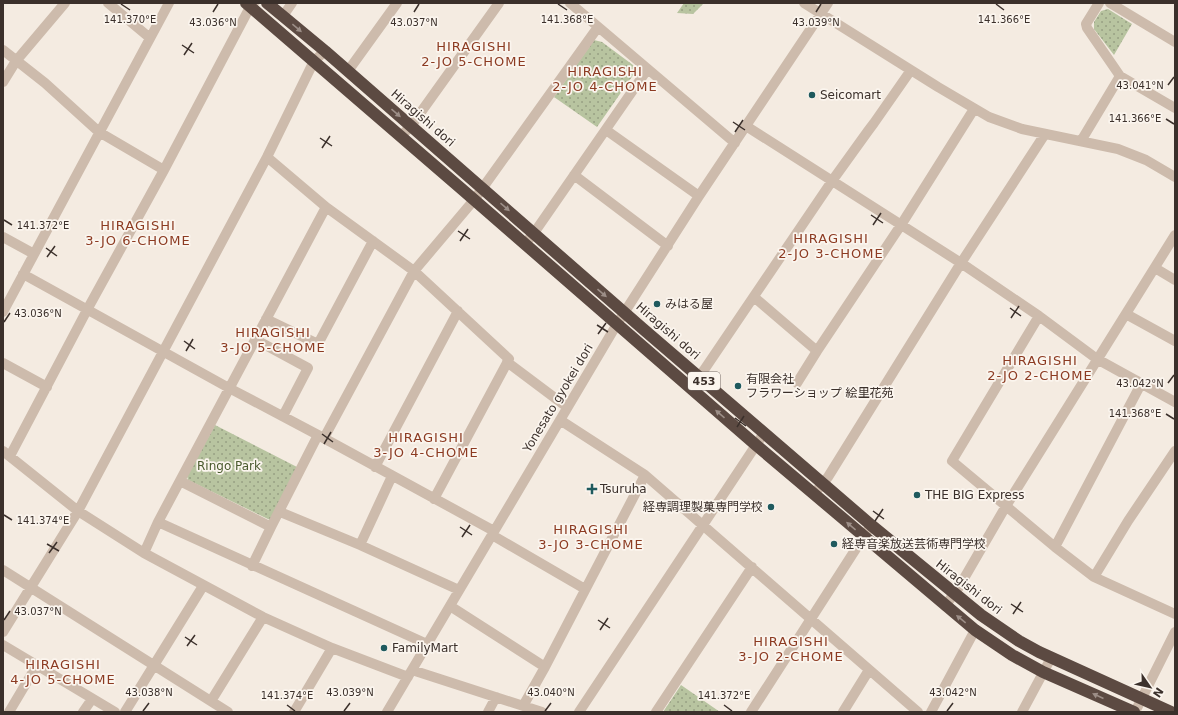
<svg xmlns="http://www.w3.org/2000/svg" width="1178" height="715" viewBox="0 0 1178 715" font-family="'DejaVu Sans','Noto Sans JP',sans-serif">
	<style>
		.park { fill: url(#park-dots) }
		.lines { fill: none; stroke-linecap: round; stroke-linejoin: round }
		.minor { stroke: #cdbbac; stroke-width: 10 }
		.highway { stroke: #5c4a42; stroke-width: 12 }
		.oneway { fill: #9c8e87 }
		.ticks { fill: none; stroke: #3b302b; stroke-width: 1.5 }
		.poi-dot { fill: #1f5a5e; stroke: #fbf5ee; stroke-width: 1.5 }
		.labels { text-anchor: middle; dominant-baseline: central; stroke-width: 3.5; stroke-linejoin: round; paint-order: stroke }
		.shield { fill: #fbf5ee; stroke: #756b66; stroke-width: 1 }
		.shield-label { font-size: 11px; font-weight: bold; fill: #3b302b }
		.poi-label { font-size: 12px; fill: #3b302b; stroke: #fbf5ee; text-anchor: start }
		.street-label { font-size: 12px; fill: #3b302b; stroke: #fbf5ee }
		.park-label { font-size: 12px; fill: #4a5a2e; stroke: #fbf5ee }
		.neighbourhood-label { font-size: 13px; letter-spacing: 1px; fill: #8c3b22; stroke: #fbf5ee }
		.ticks-label { font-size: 10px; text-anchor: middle; fill: #3b302b; stroke: #fbf5ee; stroke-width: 3.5; stroke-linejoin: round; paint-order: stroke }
	</style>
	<defs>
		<pattern id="park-dots" width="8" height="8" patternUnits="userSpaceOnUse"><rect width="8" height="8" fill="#b8c4a0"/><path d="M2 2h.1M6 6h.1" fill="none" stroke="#97a083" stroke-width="1.8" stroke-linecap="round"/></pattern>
	</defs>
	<rect width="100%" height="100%" fill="#f4ebe1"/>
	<path class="park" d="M684,3h20l-11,11 -16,-1z
		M1108,9l24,15 -18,31 -20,-26v-7l7,-11z
		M594,40l8,2 31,23 3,6 -39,56 -43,-30z
		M215,425l82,42 -27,53 -82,-40 -1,-4z
		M681,685l39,27h-57z"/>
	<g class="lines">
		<path class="minor" d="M108,3l42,35
			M570,3l165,140
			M804,3l134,84 51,30 33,12 96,20 28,11 29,17
			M1110,3l65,39
			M283,16l9,-13
			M3,50l42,33 54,49 65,38
			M348,71l49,-68
			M1120,76l55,32
			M3,82l13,-21 49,-58
			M746,126l215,137 78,53 58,43 78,43
			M606,130l93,66
			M401,136l10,-10 88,-123
			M1081,141l39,-65 -33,-48 -1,-4 13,-21
			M267,157l59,50 88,64 95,88 -75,140
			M574,175l94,71
			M3,237l31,17
			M525,244l9,-11 113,-163
			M1155,268l20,12
			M23,274l206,114 89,47 176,96
			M754,297l63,54
			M3,312l166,-309
			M1126,314l49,27
			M1039,316l-87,145 103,86 39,30 81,37
			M266,319l52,25 55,-103
			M256,340l52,28 -25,48
			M507,362l60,45
			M3,363l44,24
			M797,383l20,-32 84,-126 73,-116
			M690,388l14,-18 128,-189 36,-50 6,-8 37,-53
			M560,420l85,55 273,237
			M324,438l90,-167 60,-71 124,-173
			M3,451l75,60 66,42 119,64 69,31 76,29
			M10,456l77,-146 77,-140 86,-163 4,-4
			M375,467l83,-156
			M180,481l91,46 47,-92
			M814,494l14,-17 133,-214 84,-129
			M280,512l80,33 99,45
			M158,522l269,122
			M492,535l93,54
			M360,545l32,-69
			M1055,547l86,-163
			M144,553l14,-31 168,-315
			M252,566l19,-39
			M3,570l225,142
			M1094,577l34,-56 47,-70
			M450,606l95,61
			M945,606l14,-19 47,-81 169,-271
			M3,632l75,-121 189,-354 47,-96 11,-10
			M3,645l112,67
			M412,670l130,42
			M211,701l52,-84
			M523,706l22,-39 100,-192
			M9,712l28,-47
			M83,712l9,-13
			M125,712l78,-126
			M294,712l38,-64
			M387,712l230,-388 82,-128 129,-193
			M488,712l8,-15
			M579,712l185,-279
			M656,712l96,-145
			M751,712l117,-182
			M843,712l26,-42
			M931,712l44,-82
			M1022,712l29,-54
			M1135,712l40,-80"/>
		<path class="highway" d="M246,3l218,188 292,254 219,185 37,25 31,17 91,40
			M267,3l58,48 317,277 229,197 110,90 38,26 20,11 132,60"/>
	</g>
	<defs><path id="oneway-solid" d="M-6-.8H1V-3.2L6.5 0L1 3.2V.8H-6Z"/></defs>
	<g class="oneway">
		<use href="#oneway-solid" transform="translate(297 28) rotate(40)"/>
		<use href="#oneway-solid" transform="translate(396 113) rotate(41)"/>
		<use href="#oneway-solid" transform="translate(505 207) rotate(41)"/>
		<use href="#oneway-solid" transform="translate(602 293) rotate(41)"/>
		<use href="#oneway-solid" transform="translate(720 414) rotate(-139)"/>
		<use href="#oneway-solid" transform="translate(851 526) rotate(-140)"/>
		<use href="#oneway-solid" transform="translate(961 619) rotate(-141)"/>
		<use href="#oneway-solid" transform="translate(1098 696) rotate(-156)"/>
	</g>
	<path class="ticks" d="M121,4l9,6M558,4l9,6M996,4l8,6M213,12l5,-8M414,12l5,-8M816,12l5,-8M182,45l12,8M184,55l8,-12M1168,85l6,-8M1166,119l8,5M733,122l12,8M735,132l8,-12M320,138l12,8M322,148l8,-12M871,215l12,8M4,220l8,5M873,225l8,-12M458,231l12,8M460,241l8,-12M46,248l11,8M47,257l8,-11M1010,308l11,8M1011,318l8,-12M4,322l6,-9M597,325l11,7M598,334l8,-11M184,341l11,8M186,351l7,-12M1168,383l6,-8M1166,414l8,5M735,418l11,8M737,427l7,-11M322,434l11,8M324,444l7,-12M873,511l11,8M4,515l8,5M875,521l8,-12M460,527l12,8M462,537l8,-12M47,544l12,7M49,553l8,-11M1011,604l12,8M1013,614l8,-12M4,620l6,-9M598,620l12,8M600,630l8,-12M185,637l12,8M187,646l8,-11M287,705l8,6M724,705l8,6M143,711l6,-8M344,711l6,-8M545,711l6,-8M947,711l6,-8"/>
	<g class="poi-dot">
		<circle cx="812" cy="95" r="4"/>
		<circle cx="657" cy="304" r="4"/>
		<circle cx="738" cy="386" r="4"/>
		<path d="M590 483h4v4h4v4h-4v4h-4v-4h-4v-4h4z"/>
		<circle cx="917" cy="495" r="4"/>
		<circle cx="771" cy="507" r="4"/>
		<circle cx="834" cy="544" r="4"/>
		<circle cx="384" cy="648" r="4"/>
	</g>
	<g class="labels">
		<rect class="shield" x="688" y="372" width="32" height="18" rx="3"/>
		<g class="shield-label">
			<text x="704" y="381">453</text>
		</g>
		<g class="poi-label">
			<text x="820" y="95">Seicomart</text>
			<text x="665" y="304">みはる屋</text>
			<text x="746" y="379">有限会社<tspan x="746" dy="14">フラワーショップ 絵里花苑</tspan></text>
			<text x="600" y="489">Tsuruha</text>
			<text x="925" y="495">THE BIG Express</text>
			<text x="763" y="507" text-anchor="end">経専調理製菓専門学校</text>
			<text x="842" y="544">経専音楽放送芸術専門学校</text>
			<text x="392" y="648">FamilyMart</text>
		</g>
		<g class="street-label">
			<text transform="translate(423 118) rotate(41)">Hiragishi dori</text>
			<text transform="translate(668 331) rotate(41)">Hiragishi dori</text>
			<text transform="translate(558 398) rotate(-59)">Yonesato gyokei dori</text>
			<text transform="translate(969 587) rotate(38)">Hiragishi dori</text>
		</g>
		<g class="park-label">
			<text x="229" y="466">Ringo Park</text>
		</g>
		<g class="neighbourhood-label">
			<text x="474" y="46">HIRAGISHI<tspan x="474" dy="15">2-JO 5-CHOME</tspan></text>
			<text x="605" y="71">HIRAGISHI<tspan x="605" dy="15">2-JO 4-CHOME</tspan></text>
			<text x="138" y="225">HIRAGISHI<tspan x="138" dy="15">3-JO 6-CHOME</tspan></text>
			<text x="831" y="238">HIRAGISHI<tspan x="831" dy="15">2-JO 3-CHOME</tspan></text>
			<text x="273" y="332">HIRAGISHI<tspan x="273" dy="15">3-JO 5-CHOME</tspan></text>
			<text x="1040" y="360">HIRAGISHI<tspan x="1040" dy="15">2-JO 2-CHOME</tspan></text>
			<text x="426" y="437">HIRAGISHI<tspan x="426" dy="15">3-JO 4-CHOME</tspan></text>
			<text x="591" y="529">HIRAGISHI<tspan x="591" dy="15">3-JO 3-CHOME</tspan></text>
			<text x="791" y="641">HIRAGISHI<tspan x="791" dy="15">3-JO 2-CHOME</tspan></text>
			<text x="63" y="664">HIRAGISHI<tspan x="63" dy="15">4-JO 5-CHOME</tspan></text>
		</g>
	</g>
	<g class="ticks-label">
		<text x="130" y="23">141.370°E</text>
		<text x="1004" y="23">141.366°E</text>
		<text x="567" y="23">141.368°E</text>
		<text x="213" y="26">43.036°N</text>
		<text x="414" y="26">43.037°N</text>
		<text x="816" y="26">43.039°N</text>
		<text x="1140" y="89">43.041°N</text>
		<text x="1135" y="122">141.366°E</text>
		<text x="43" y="229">141.372°E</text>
		<text x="38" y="317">43.036°N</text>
		<text x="1140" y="387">43.042°N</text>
		<text x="1135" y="417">141.368°E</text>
		<text x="43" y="524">141.374°E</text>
		<text x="38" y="615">43.037°N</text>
		<text x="149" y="696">43.038°N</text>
		<text x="350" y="696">43.039°N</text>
		<text x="551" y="696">43.040°N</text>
		<text x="953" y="696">43.042°N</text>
		<text x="287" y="699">141.374°E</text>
		<text x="724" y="699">141.372°E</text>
	</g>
	<rect width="1178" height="715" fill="none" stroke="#3b302b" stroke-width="8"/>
	<g transform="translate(1150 687) rotate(124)" stroke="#fbf5ee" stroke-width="3" paint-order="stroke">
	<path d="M0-3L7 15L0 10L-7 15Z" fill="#3b302b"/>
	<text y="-6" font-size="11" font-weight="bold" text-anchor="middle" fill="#3b302b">N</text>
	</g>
</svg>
